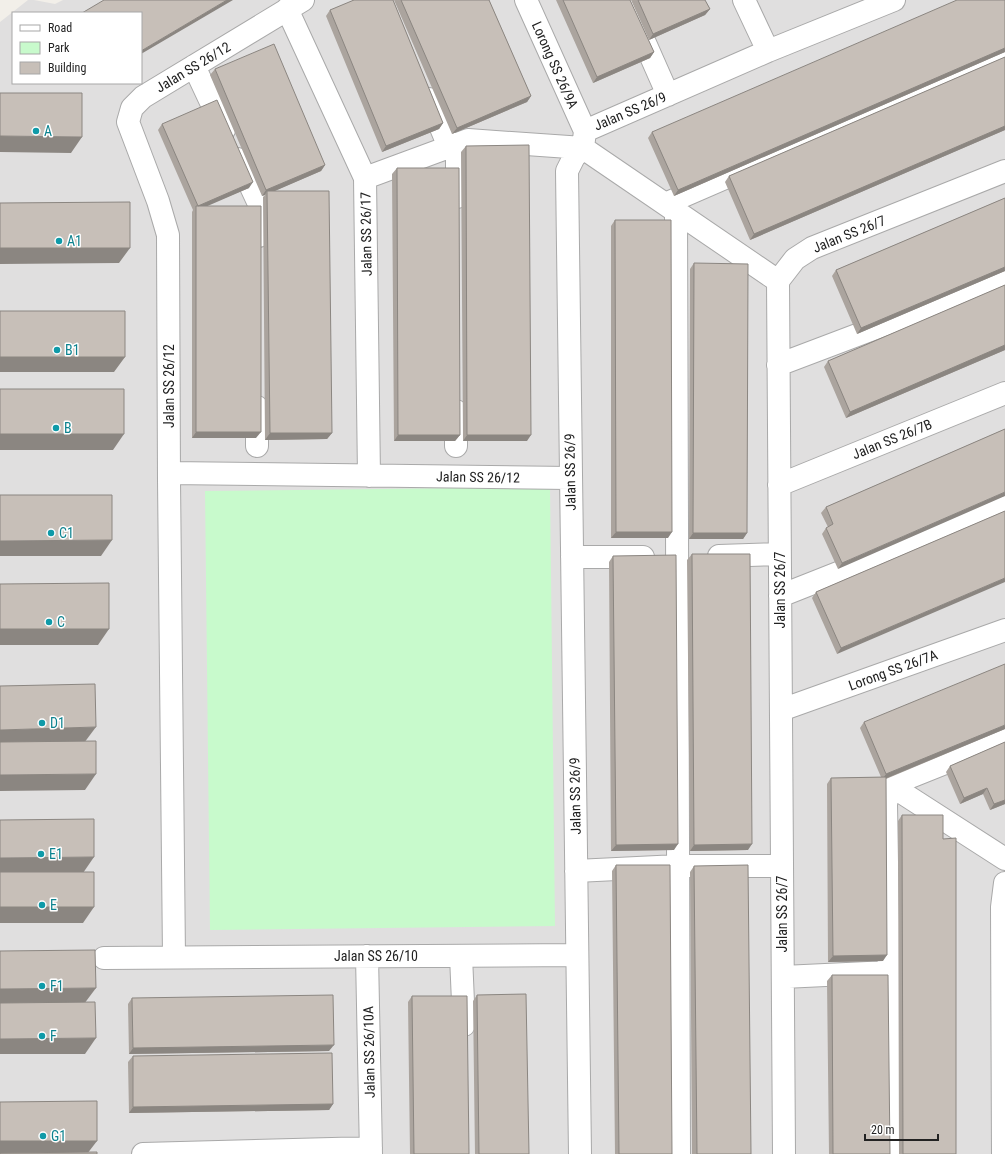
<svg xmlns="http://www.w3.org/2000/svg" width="1005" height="1154" viewBox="0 0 1005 1154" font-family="'Roboto Condensed',sans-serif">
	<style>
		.residential { fill: #e0dfdf; fill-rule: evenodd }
		.park { fill: #c8facc }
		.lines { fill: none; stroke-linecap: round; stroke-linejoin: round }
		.minor-casing { stroke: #a9a9a9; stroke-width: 24 }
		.minor { stroke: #fff; stroke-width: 22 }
		.wall { fill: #aba49e }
		.shaded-wall { fill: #8b8681 }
		.building { fill: #c7bfb8; stroke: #8b8681 }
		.culture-dot { fill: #0f9aa8; stroke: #fff; stroke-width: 1.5 }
		.labels { text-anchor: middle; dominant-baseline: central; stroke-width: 3; stroke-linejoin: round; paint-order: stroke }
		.street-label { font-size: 14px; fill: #222; stroke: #fff }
		.culture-label { font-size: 14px; fill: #0d838f; stroke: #fff; text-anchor: start }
	</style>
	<rect width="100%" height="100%" fill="#f2efe9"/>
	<path class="residential" d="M28,0h6l21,4 8,-4h942v1154h-1005v-1132zM13,13h128v70h-128z"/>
	<path class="park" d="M550,487l5,439 -345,4 -5,-439z"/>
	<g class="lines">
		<g class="minor-casing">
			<path id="minor" d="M526,0l59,131
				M626,0l42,95
				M744,0l24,51
				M287,9l78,169 4,298
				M194,66l30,64
				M429,99l20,48
				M585,131l183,-80 126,-51
				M238,159l22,47 -1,30
				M365,178l103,-38 115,8 195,133
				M457,197v-53
				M665,204l340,-148
				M676,212l3,942
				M778,365l227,-86
				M257,446v-39
				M456,446v-35
				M169,473l401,5
				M779,485l226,-92
				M719,556l60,-2
				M572,557h71
				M780,596l225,-89
				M781,710l224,-80
				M890,785l-4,19 6,350
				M890,785l115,74
				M890,785l115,-46
				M576,871l102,-5h104
				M367,956l4,198
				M461,956l3,69
				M174,957l-5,-477 -1,-245 -10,-34 -30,-79 4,-14 11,-11 160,-97
				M104,958l473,-3
				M783,977l106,-5
				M143,1154l228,-6
				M580,1154l-13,-983 7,-14 9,-9 2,-17
				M784,1154l-6,-873 17,-22 17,-11 193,-77
				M1003,1154l-1,-247 3,-24"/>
		</g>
		<use href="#minor" class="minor"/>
	</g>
	<path class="wall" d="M352,0h41l50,123 -4,6 -57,23 -56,-136 4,-6 23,-9z
		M394,0h95l42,96 -4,6 -75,32z
		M556,0h74l24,52 -4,6 -57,25z
		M631,0h74l5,9 -5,6 -56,25z
		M1005,0v52l-331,144 -26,-58 4,-6z
		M1005,57v73l-255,110 -25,-58 4,-6z
		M215,69l110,96 -4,6 -47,20 58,242 -5,6 -62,1 -2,-243 2,-2 -3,1 -52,-121z
		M162,124l87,64 -44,18 51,232h-64v-226l1,-2 -35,-80z
		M466,146l61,295h-64l-2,-289z
		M397,168l63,267 -5,6h-61l-2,-267z
		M1005,198v73l-148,63 -25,-58 4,-6z
		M615,220l53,318h-57v-312z
		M694,263l53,270 -4,6h-54l1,-270z
		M1005,285v65l-159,68 -22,-51 4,-6z
		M1005,429l-167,140 -16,-35 4,-6 2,-1 -7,-14 5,-6z
		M1005,511l-168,143 -25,-56 4,-6z
		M692,554l56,296 -58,1 -3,-291z
		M613,556l61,294 -63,1 -2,-289z
		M864,722l141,7 -119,50 -3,182 -55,1 -1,-178 4,-6 50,-1 -21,-49z
		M1005,742v62l-15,6 -7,-16 -23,10 -14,-32 4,-6z
		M902,815l41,24 13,315h-57l-1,-333z
		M616,865l56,289h-57l-3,-283z
		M694,866l57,288h-59l-2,-282z
		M832,975l58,179h-61l-2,-173z
		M477,995l52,159h-54l-2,-153z
		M412,996l57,158h-59l-2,-152z
		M132,998l197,53 -200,3 -1,-50z
		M133,1056l200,48 -4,6 -200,3 -1,-51z"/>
	<path class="shaded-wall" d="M227,0h6l-92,54v-3z
		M710,9l-5,6 -56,25 4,-6z
		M1005,48v4l-331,144 4,-6z
		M654,52l-4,6 -57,25 4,-6z
		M531,96l-4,6 -75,32 5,-6z
		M443,123l-4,6 -57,23 4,-6z
		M1005,126v4l-255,110 4,-6z
		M0,136l82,1 -11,16 -71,-1z
		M325,165l-4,6 -53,23 -1,-3 -2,4 -3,1 4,-6z
		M253,182l-4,6 -53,23v-3l2,-2z
		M0,248h130l-11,15 -119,1z
		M1005,267v4l-148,63 4,-6z
		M1005,345v5l-159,68 4,-6z
		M0,357h125l-11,15h-114z
		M196,432h65l-5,6h-64z
		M270,433h62l-5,6 -62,1z
		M0,434h124l-11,16h-113z
		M398,435h62l-5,6h-61z
		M467,435h64l-4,6h-64z
		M1005,492v4l-167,73 4,-6z
		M616,532h56l-4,6h-57z
		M693,533h54l-4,6h-54z
		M112,540l-11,16h-101v-15z
		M1005,578v4l-168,72 4,-6z
		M0,629h109l-11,16h-98z
		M1005,725v4l-123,51 4,-6z
		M96,727l-12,16 -84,2v-15z
		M96,774l-11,16 -85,1v-16z
		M987,788l-4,6 -23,10 4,-6z
		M1005,800v4l-15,6 4,-6z
		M678,844l-4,6 -63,1 5,-6z
		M752,844l-4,6 -58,1 4,-6z
		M94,857l-11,16 -83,1v-16z
		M0,907h94l-11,16h-83z
		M887,955l-4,6 -55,1 5,-6z
		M96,988l-12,16 -84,1v-16z
		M96,1038l-11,16h-85v-15z
		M334,1045l-5,6 -200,3 4,-6z
		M333,1104l-4,6 -200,3 4,-6z
		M0,1141h97l-10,13h-87z"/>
	<path class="building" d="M104,0h123l-86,51v-38h-59z
		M354,0h39l50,123 -57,23 -56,-136z
		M401,0h88l42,96 -74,32z
		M563,0h67l24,52 -57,25z
		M638,0h67l5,9 -57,25z
		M957,0h48v48l-327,142 -26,-58z
		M274,44l51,121 -59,25 -51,-121z
		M1005,57v69l-251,108 -25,-58z
		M0,93h82v44l-82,-1z
		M217,100l36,82 -55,24 -36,-82z
		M529,145l2,290h-64l-1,-289z
		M397,168h62l1,267h-62z
		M267,191h62l3,242h-62z
		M1005,198v69l-144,61 -25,-58z
		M130,202v46h-130v-45z
		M196,206h65v226h-65z
		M615,220h56l1,312h-56z
		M694,263l54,1 -1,269h-54z
		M1005,285v60l-155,67 -22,-51z
		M0,311h125v46h-125z
		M0,389h124v45h-124z
		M1005,429v63l-163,71 -16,-35 7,-4 -7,-17z
		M0,495h112v45l-112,1z
		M1005,511v67l-164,70 -25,-56z
		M692,554h58l2,290 -58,1z
		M676,555l2,289 -62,1 -3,-289z
		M109,583v46h-109v-45z
		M1005,664v61l-119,49 -22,-52z
		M95,684l1,43 -96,3v-44z
		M96,741v33l-96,1v-33z
		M1005,742v58l-11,4 -7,-16 -23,10 -14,-32z
		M886,777l1,178 -54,1 -2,-178z
		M902,815h41v24l13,-1v316h-53z
		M94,819v38l-94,1v-38z
		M616,865h54l2,289h-53z
		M748,865l3,289h-54l-3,-288z
		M0,872h94v35h-94z
		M95,950l1,38 -96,1v-38z
		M832,975h56l2,179h-57z
		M526,994l3,160h-50l-2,-159z
		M333,995l1,50 -201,3 -1,-50z
		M412,996h55l2,158h-55z
		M95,1002l1,36 -96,1v-36z
		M332,1053l1,51 -200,3v-51z
		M97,1101v40h-97v-39z
		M97,1152v2h-97v-1z"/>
	<g class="culture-dot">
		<circle cx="36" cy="131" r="4"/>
		<circle cx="59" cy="241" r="4"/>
		<circle cx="57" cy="350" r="4"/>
		<circle cx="56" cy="428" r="4"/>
		<circle cx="51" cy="533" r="4"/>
		<circle cx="49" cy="622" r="4"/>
		<circle cx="42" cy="723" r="4"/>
		<circle cx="41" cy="854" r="4"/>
		<circle cx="42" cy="905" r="4"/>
		<circle cx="42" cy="986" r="4"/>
		<circle cx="42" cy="1036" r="4"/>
		<circle cx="43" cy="1136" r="4"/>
	</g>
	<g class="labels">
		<g class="street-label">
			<text transform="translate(555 65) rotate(66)">Lorong SS 26/9A</text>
			<text transform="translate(193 67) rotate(-31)">Jalan SS 26/12</text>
			<text transform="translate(630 111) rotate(-23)">Jalan SS 26/9</text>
			<text transform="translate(366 234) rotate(-91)">Jalan SS 26/17</text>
			<text transform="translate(849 234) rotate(-22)">Jalan SS 26/7</text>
			<text transform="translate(169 386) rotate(-90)">Jalan SS 26/12</text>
			<text transform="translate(892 439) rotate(-22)">Jalan SS 26/7B</text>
			<text transform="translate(570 472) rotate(-91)">Jalan SS 26/9</text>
			<text transform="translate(478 477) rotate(1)">Jalan SS 26/12</text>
			<text transform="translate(780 590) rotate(-90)">Jalan SS 26/7</text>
			<text transform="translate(893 670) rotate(-20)">Lorong SS 26/7A</text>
			<text transform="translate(575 796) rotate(-91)">Jalan SS 26/9</text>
			<text transform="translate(782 914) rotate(-90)">Jalan SS 26/7</text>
			<text x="376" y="956">Jalan SS 26/10</text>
			<text transform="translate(369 1052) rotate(-91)">Jalan SS 26/10A</text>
		</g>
		<g class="culture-label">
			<text x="44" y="131">A</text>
			<text x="67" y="241">A1</text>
			<text x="65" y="350">B1</text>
			<text x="64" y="428">B</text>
			<text x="59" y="533">C1</text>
			<text x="57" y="622">C</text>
			<text x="50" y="723">D1</text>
			<text x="49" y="854">E1</text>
			<text x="50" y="905">E</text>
			<text x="50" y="986">F1</text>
			<text x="50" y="1036">F</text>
			<text x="51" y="1136">G1</text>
		</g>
	</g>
	<rect x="12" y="12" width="130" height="72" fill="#ffffff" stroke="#a7a7a7"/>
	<rect x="20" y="25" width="20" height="6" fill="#ffffff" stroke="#a7a7a7"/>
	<text x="48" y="32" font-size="12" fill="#222222">Road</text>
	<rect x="20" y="42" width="20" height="12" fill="#c8facc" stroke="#a7a7a7"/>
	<text x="48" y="52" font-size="12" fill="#222222">Park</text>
	<rect x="20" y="62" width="20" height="12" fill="#c7bfb8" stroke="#a7a7a7"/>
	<text x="48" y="72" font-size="12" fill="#222222">Building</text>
	<path d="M865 1134v6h73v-6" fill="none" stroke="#222222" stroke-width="2"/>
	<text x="871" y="1134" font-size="12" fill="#222222" stroke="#ffffff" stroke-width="3" paint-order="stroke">20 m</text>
</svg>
